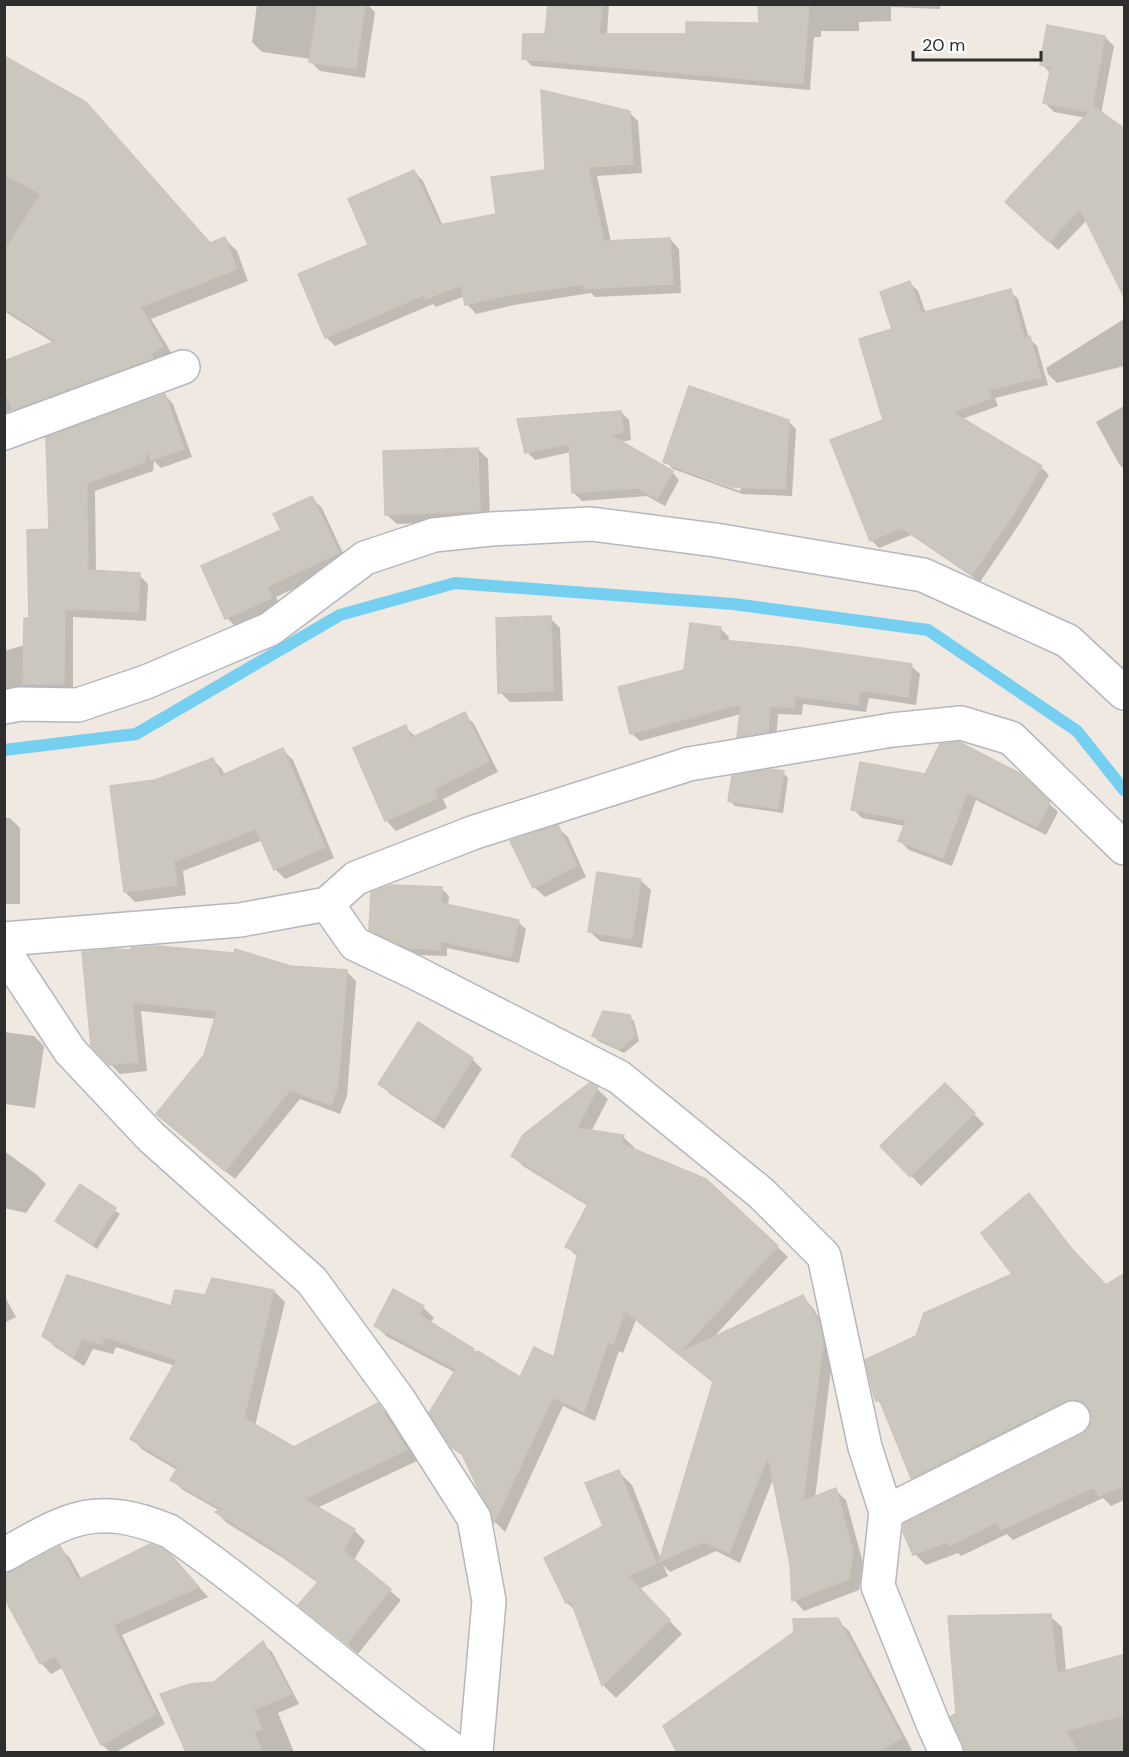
<svg xmlns="http://www.w3.org/2000/svg" width="1129" height="1757" viewBox="0 0 1129 1757" font-family="'DM Sans',sans-serif">
	<style>
		.shadow { fill: #0003; fill-rule: evenodd }
		.lines { fill: none; stroke-linecap: round; stroke-linejoin: round }
		.stream { stroke: #75cff0; stroke-width: 12 }
		.building { fill: #cbc7bf; stroke: #cbc5ba; stroke-width: 1.5 }
		.minor-casing { stroke: #b4b7c1; stroke-width: 36 }
		.minor { stroke: #fff; stroke-width: 33 }
	</style>
	<rect width="100%" height="100%" fill="#efe9e1"/>
	<path class="shadow" d="M257,4h110l8,8 -10,66 -45,-7 -9,-9v-3l-49,-7 -10,-10z
		M549,4h60l-2,31h80l74,-10 -1,-21h181l-1,5 -49,-2v14l-32,1v9h-38v6h-7l-4,53 -278,-24 -8,-8 22,-22z
		M1105,37l9,9 -13,68 -14,106 -29,30 -42,-39 70,-93 -32,-6 -9,-9 6,-29 -9,-10z
		M4,57l207,187 14,-5 12,12 11,30 -97,38 24,40 -149,62 -12,-12 -10,5v-51l50,-20 -50,-32z
		M629,112l9,9 4,52 -45,3 14,66 59,-3 9,10 2,44 -86,4 -4,-4 -77,12 -38,9 -9,-10 -2,-8 -29,11 -3,-3 -98,42 -9,-9 44,-92 44,-74 9,10 20,45 55,-11 49,-44z
		M910,283l8,8 8,23 84,-23 8,8 11,39 8,8 11,39 -53,13 3,8 -36,13 79,48 8,8 -29,48 -40,59 -69,-47 -32,13 -8,-8 23,-210z
		M1124,319v47l-67,17 -9,-9 -2,-6z
		M165,395l8,9 19,53 -31,11 -7,-7 -1,10 -58,20 1,81 43,3 9,9 -2,37 -73,-4v75h-69v-41l21,-6 25,-115 -2,-92z
		M1124,406v63l-5,-5 -23,-42z
		M621,412l8,8 2,20 -11,2 52,30 7,8 -14,26 -18,-10 -65,5 -8,-8 -3,-41 -36,8 -8,-8z
		M788,421l8,8 -4,67 -50,-2 -69,-25 -8,-8zM672,463l69,25 -1,3 -68,-25z
		M478,449l10,10 2,62 -93,3 -11,-10z
		M312,498l10,10 26,56 -72,33 5,11 -44,20 -10,-10 -24,-51 80,-36z
		M550,618l10,10 3,73 -53,1 -10,-10z
		M720,628l9,9 -1,5 183,24 9,8 -4,31 -47,-7 -3,14 -63,-8 -1,11 -24,-1 -2,26 -29,5 -9,-9 3,-22 -101,27 -9,-8z
		M464,714l10,10 24,48 -55,27 4,9 -51,23 -10,-11 19,-93 11,10z
		M283,750l10,10 41,98 -49,21 -10,-10 -12,-29 -80,31 3,24 -51,7 -10,-10 30,-110 57,-23 10,10 3,7z
		M783,773l5,5 -5,35 -48,-7 -5,-5z
		M1020,775l38,37 -12,23 -70,-35 -24,66 -43,-16 -9,-9 5,-15 -43,-8 -9,-9 73,-33z
		M4,818h6l10,10v76h-16z
		M557,827l11,10 18,40 -41,20 -11,-10z
		M640,880l11,10 -9,58 -42,-7 -11,-10z
		M441,888l8,8 -1,10 70,16 8,7 -7,34 -72,-15v8l-31,-1 -37,-18 -8,-8z
		M84,953l262,18 10,10 -9,115 -7,18 -40,-15 -65,80 -67,-55 37,-68 11,-37 -75,-8 6,60 -27,3 -27,-28z
		M629,1016l5,5 5,20 -15,12 -26,-12 -4,-5z
		M4,1032l30,4 10,10 -9,62 -31,-4z
		M472,1059l10,10 -38,60 -54,-35 -10,-10z
		M589,1085l8,4 11,10 -17,33 32,5 11,10 -1,4 72,29 83,77 -77,83 92,-43 10,11 17,29 3,17 -18,144 20,-8 11,10 17,63 -4,27 -55,21 -10,-11 -3,-36 -17,-87 -34,86 -24,-12 -46,21 -7,-7 5,11 -29,13 43,45 -66,64 -13,-13 -27,-74 -9,-8 -21,-44 59,-33 14,-54 13,13 29,74 53,-176 -78,-63 -13,33 -4,-2 -24,70 -32,-15 -58,126 -10,-10 -4,-14 -25,-49 -14,-13 4,-73 -70,-37 -10,-11 18,-34 29,16 11,11 -4,6 90,55 35,-20 23,-102 -12,-11 22,-40 -65,-40 -10,-10z
		M945,1085l39,39 -63,62 -38,-40z
		M4,1151l32,23 10,10 -20,29 -22,-5z
		M81,1186l39,28 -23,35 -40,-28z
		M1029,1195l11,11 40,53 26,28h18v213l-13,6 -8,-8 -90,42 -6,-6 -46,22 -3,-3 -32,12 -11,-11 167,-118 8,-6 3,-10 -2,-8 -4,-2 -164,79 -11,-11 -28,-71 -7,-7 40,-63 97,-62z
		M213,1280l61,11 11,11 -30,124 39,23 84,-44 11,11 28,45 -100,47 37,22 11,11 -11,19 47,40 -43,54 -57,-49 17,-22 -35,-25 -56,-35 -10,-10 3,-2 -37,-21 -11,-11 5,-9 -34,-20 -11,-11 43,-73 -59,-19 -3,7 -20,-5 -9,17 -29,-19 -11,-11 128,-28 34,-12z
		M4,1295l12,22 -12,6z
		M60,1548l10,10 12,22 98,-14 28,31 -86,38 43,89 -49,28h-6l-8,-7 -38,-78 -13,7 -10,-11z
		M1050,1616l12,11 4,45 58,-16v96h-158l-2,-8z
		M837,1620l12,11 63,119 -5,2h-229l-13,-25z
		M262,1643l10,9 27,52 -21,9 16,39h-107l-25,-57 53,-12z"/>
	<g class="lines">
		<path class="stream" d="M4,750l132,-16 204,-119 115,-32 278,21 195,26 149,101 47,59"/>
	</g>
	<path class="building" d="M318,4h47l-9,65 -47,-7z
		M548,4h54l-3,30h87v-12l73,1 -1,-19h51l-6,80 -281,-25 1,-25h22z
		M1047,25l58,11 -13,73 2,-2 31,22v170l-45,-90 -31,33 -44,-40 84,-90 -46,-9 8,-36 -11,-2z
		M4,56l82,46 124,141 15,-6 12,32 -97,38 23,39 -12,8 2,4 -140,52 -9,-21v-28l52,-20 -52,-33v-56l37,-58 -37,-20z
		M541,90l89,21 3,53 -45,3 16,74 66,-3 3,46 -89,5v-5l-80,12 -39,9 -4,-20 -35,14 -2,-4 -99,43 -27,-64 70,-29 -20,-46 66,-29 25,55 57,-11 -5,-37 54,-7z
		M910,281l11,32 90,-24 13,49 6,-2 11,41 -52,13 2,8 -39,14 90,54 -29,49 -41,60 -70,-47 -32,13 -40,-101 53,-20 -24,-81 33,-10 -12,-37z
		M689,386l100,34 -4,69 -52,-2 -70,-25z
		M165,394l19,55 -33,11 -5,-12 -1,14 -58,21 1,87 52,3 -2,39 -73,-3 -1,75h-41l1,-66h5l-2,-88 22,-1 -3,-92z
		M621,411l3,21 -14,3 63,36 -16,28 -19,-11 -66,5 -3,-49 -44,9 -8,-34z
		M478,448l2,63 -95,4 -2,-64z
		M312,496l27,57 -72,34 5,11 -47,21 -24,-53 80,-36 -8,-16z
		M551,616l2,75 -55,2 -2,-75z
		M690,623l31,4 -1,13 75,7 117,17 -4,33 -48,-7 -2,15 -63,-9 -1,12 -24,-2 -2,26 -31,5 4,-33 -111,30 -12,-47 66,-17z
		M465,712l24,49 -55,28 4,9 -53,23 -32,-73 53,-23 5,13z
		M959,742l62,32 29,28 -13,25 -70,-35 -24,66 -45,-17 8,-21 -55,-10 9,-48 65,12 15,-30z
		M283,748l42,99 -51,23 -18,-41 -82,32 3,24 -53,7 -14,-106 45,-6 58,-22 7,18z
		M770,769l14,2 -6,38 -50,-8 4,-25z
		M558,825l19,41 -44,22 -23,-47z
		M597,872l44,7 -9,60 -44,-7z
		M391,885l51,2 -1,16 78,17 -8,37 -71,-16v9l-32,-2 -39,-18 2,-38z
		M157,946l77,7 1,-4 55,17 57,4 -9,116 -7,19 -41,-15 -65,81 -69,-57 48,-59 13,-44 -85,-9 6,60 -29,3 -18,-19 -9,-94 32,-3 17,1v-2z
		M603,1011l27,4 5,21 -16,13 -27,-13z
		M418,1022l55,36 -39,62 -56,-36z
		M589,1083l9,4 -21,41 47,7 -2,9 84,35 72,67 -99,107 124,-58 17,30 3,18 -20,158 33,-13 17,64 -4,27 -57,22 -2,-37 -22,-108 -39,97 -25,-11 -45,20 54,-180 -88,-71 -12,33 -5,-2 -24,70 -31,-15 -59,126 -4,-15 -10,-15 -18,-39 -11,-7 -22,-34 27,-44 -82,-43 19,-37 31,17 -5,9 55,34 -4,6 8,-4 42,26 14,-30 20,10 24,-105 -13,-5 23,-43 -77,-48 12,-21z
		M945,1083l30,30 -65,64 -30,-31z
		M80,1184l36,24 -24,37 -37,-24z
		M1029,1193l40,53 37,39 19,-12v212l-26,11 -5,-9 -93,43 -4,-8 -48,24 -2,-4 -34,13 -10,-23 1,-8 177,-89 7,-6 4,-9 -2,-10 -6,-7 -9,-4 -10,2 -154,77 -32,-79 -3,2 -3,-8 -8,-33 51,-24 8,-23 88,-39 -31,-41z
		M67,1275l104,31 4,-16 30,5 7,-17 62,12 -30,128 50,29 84,-44 29,47 -103,49 51,30 -12,21 48,39 -44,55 -49,-39 20,-23 -47,-35 -56,-35 7,-3 -52,-29 8,-13 -48,-28 47,-79 -72,-23 -3,7 -20,-5 -9,18 -31,-21z
		M619,1470l37,93 -28,13 42,44 -68,66 -31,-85 -5,2 -22,-45 59,-32 -18,-43z
		M150,1544l10,4 10,6 29,33 -86,38 43,89 -55,31 -45,-89 -16,8 -36,-67v-22l56,-29 18,34z
		M1051,1614l6,59 68,-19v61l-59,16 12,21h-113l-2,-8 -13,-27 6,-4 -8,-97z
		M838,1618l64,120 -25,14h-200l-14,-26 131,-94 -1,-13z
		M263,1641l28,53 -37,16 8,19 -8,3 8,20h-76l-26,-58 30,-10 24,-2z"/>
	<g class="lines">
		<g class="minor-casing">
			<path id="minor" d="M4,433l179,-66
				M4,707l16,-3 58,1 68,-23 124,-53 95,-71 69,-23 57,-6 100,-5 124,16 208,35 145,66 56,52
				M327,904l28,40 59,28 205,105 142,116 63,63 41,191 21,65 -8,74 56,140 12,26
				M4,939l236,-19 87,-16 29,-26 119,-46 214,-68 203,-34 69,-7 50,15 113,110
				M4,951l66,100 81,86 161,144 87,119 75,118 15,83 -13,151
				M886,1512l187,-94
				M4,1555c65,-37 91,-54 165,-24 99,68 188,151 287,221"/>
		</g>
		<use href="#minor" class="minor"/>
	</g>
	<rect width="1129" height="1757" fill="none" stroke="#2e2e2e" stroke-width="12"/>
	<path d="M913 51v9h128v-9" fill="none" stroke="#2e2e2e" stroke-width="3"/>
	<text x="922" y="51" font-size="18" fill="#2e2e2e" stroke="#ffffff" stroke-width="4.5" paint-order="stroke">20 m</text>
</svg>
